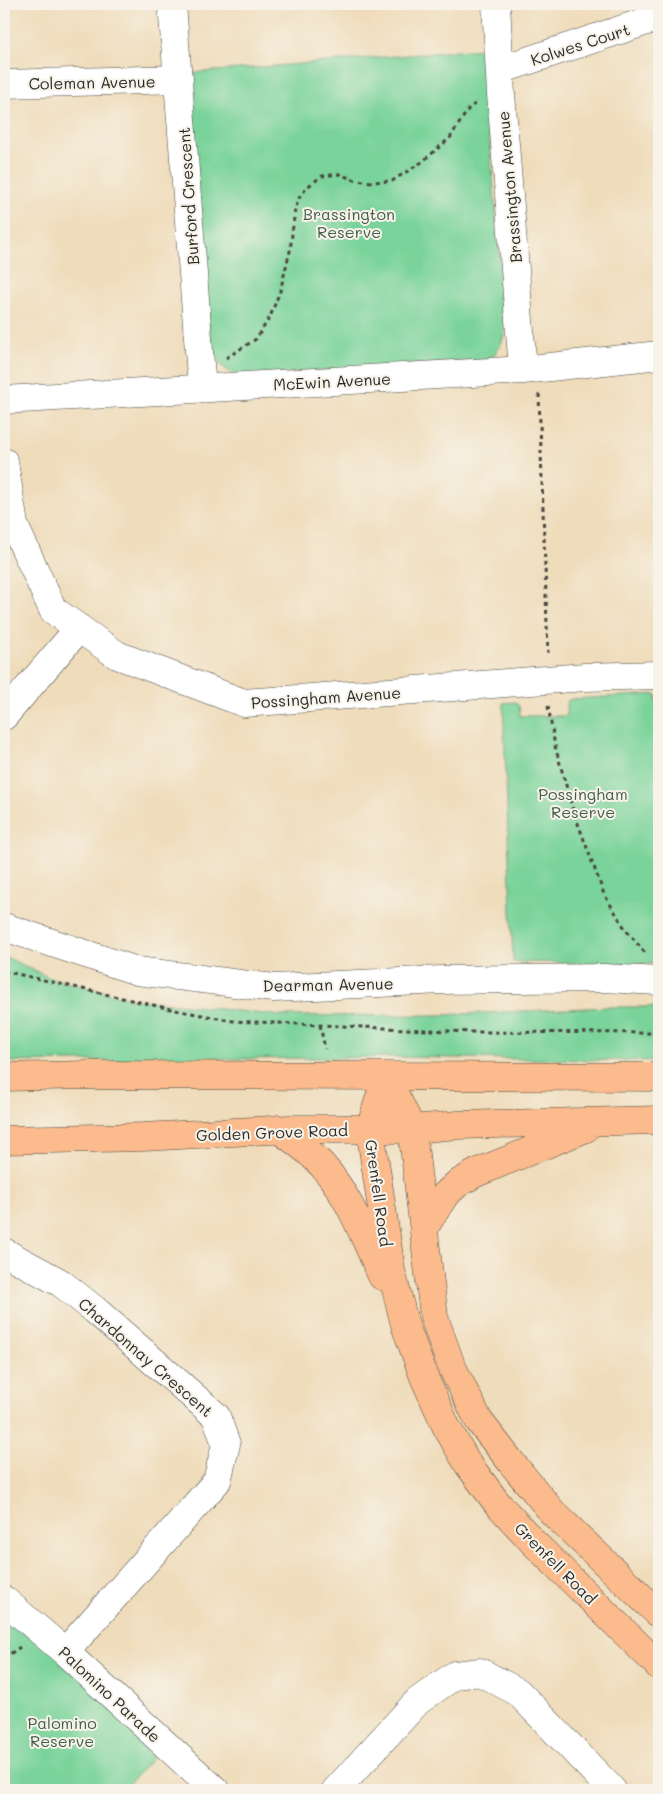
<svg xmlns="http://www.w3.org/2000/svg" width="663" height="1794" viewBox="0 0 663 1794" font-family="Mali,sans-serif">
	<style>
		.green { fill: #79d39a; stroke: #527f62 }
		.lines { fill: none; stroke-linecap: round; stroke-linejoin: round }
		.minor-casing { stroke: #484640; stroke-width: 29 }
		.major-casing { stroke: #484640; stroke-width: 29 }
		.path { stroke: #484640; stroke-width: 3; stroke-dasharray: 4 4; stroke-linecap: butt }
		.minor { stroke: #fff; stroke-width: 28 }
		.major { stroke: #fbbb8c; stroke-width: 28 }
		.labels { text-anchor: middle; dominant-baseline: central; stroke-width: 4; stroke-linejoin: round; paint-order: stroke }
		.street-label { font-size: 16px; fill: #2b2b2b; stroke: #f7f3e8 }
		.park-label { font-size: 16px; fill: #425d4c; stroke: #f7f3e8 }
	</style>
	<rect width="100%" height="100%" fill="#f7f3e8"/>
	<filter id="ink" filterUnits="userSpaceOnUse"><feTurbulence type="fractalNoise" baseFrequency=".02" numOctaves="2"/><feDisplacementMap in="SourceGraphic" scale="10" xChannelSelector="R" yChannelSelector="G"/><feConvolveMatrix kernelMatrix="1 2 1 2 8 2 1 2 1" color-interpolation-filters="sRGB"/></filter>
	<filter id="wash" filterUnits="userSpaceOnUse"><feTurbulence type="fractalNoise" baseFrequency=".0096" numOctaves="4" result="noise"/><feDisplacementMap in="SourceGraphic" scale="20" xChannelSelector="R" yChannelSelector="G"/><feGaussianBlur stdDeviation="1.12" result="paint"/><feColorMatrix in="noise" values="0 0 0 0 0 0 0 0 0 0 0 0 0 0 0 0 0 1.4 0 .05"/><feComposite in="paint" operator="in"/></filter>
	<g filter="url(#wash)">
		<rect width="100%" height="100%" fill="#efdcba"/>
		<path class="green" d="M481,49l25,272c-2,18 -4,26 -17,39l-251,16c-18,-8 -22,-15 -28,-34l-20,-269z
			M656,694l3,62v208l-146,-2 -10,-259 12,-1 4,4 1,10h46l1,-15 5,-2z
			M4,956l46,22 84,21 148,17 160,-1 164,-8h53v54l-270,-4 -385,5z
			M4,1603l161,141 -42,46h-119z"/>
	</g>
	<g filter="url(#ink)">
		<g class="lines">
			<g class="minor-casing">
				<path id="minor" d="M172,4l30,385
					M496,4l5,90 22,276
					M500,70l159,-53
					M4,84l175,-5
					M4,400l519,-30 136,-15
					M4,462l10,63 39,85 64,45 127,48 341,-26 74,-2
					M4,716l75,-88
					M4,927l133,44 137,17 168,-8 162,-2 55,3
					M4,1252l57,31 34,27 121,106 10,28 -9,37 -152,171
					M4,1600l61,52 150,138
					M336,1790l82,-89 37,-26 25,-3 38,20 94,98"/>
			</g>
			<g class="major-casing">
				<path id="major" d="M4,1077l82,-2 573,2
					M386,1077l-16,52 21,141 14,55 19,52 22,49 22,38 29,39 37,40 125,123
					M386,1077l26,52 22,188 17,48 28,56 32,41 42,51 106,101
					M279,1129c11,9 24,17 34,27 34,31 50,79 69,120
					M4,1140l139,-3 146,-8h123l46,-4 201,-5
					M424,1228l21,-33 12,-11 19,-11 110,-45"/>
			</g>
			<path class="path" d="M226,358l30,-19 14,-22 10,-26 10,-40 5,-42 4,-11 8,-11 15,-11 17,-2 16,6 17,2 20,-1 30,-19 28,-24 19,-30 6,-4
				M539,394l9,259
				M548,706l7,40 18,64 31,84 22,36 19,23
				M4,971l171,39 58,11 238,11 188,1
				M320,1025l5,24
				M4,1658l16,-11"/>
			<use href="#minor" class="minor"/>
			<use href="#major" class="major"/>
		</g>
	</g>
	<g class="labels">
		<g class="street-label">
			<text transform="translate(580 44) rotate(-18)">Kolwes Court</text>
			<text transform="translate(92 82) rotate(-1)">Coleman Avenue</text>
			<text transform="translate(509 187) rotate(-95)">Brassington Avenue</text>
			<text transform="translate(188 196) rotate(-94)">Burford Crescent</text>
			<text transform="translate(332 381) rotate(-3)">McEwin Avenue</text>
			<text transform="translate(326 697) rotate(-4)">Possingham Avenue</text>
			<text transform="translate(328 984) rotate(-1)">Dearman Avenue</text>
			<text transform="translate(272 1132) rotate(-2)">Golden Grove Road</text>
			<text transform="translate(379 1193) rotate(82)">Grenfell Road</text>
			<text transform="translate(146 1357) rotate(41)">Chardonnay Crescent</text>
			<text transform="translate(556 1563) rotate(45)">Grenfell Road</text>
			<text transform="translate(110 1694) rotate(43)">Palomino Parade</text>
		</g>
		<g class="park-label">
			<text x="349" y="213">Brassington<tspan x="349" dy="18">Reserve</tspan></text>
			<text x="583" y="793">Possingham<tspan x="583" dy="18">Reserve</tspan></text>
			<text x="62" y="1722">Palomino<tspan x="62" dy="18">Reserve</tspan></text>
		</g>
	</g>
	<rect width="663" height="1794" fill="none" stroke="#f7f3e8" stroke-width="20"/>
</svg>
